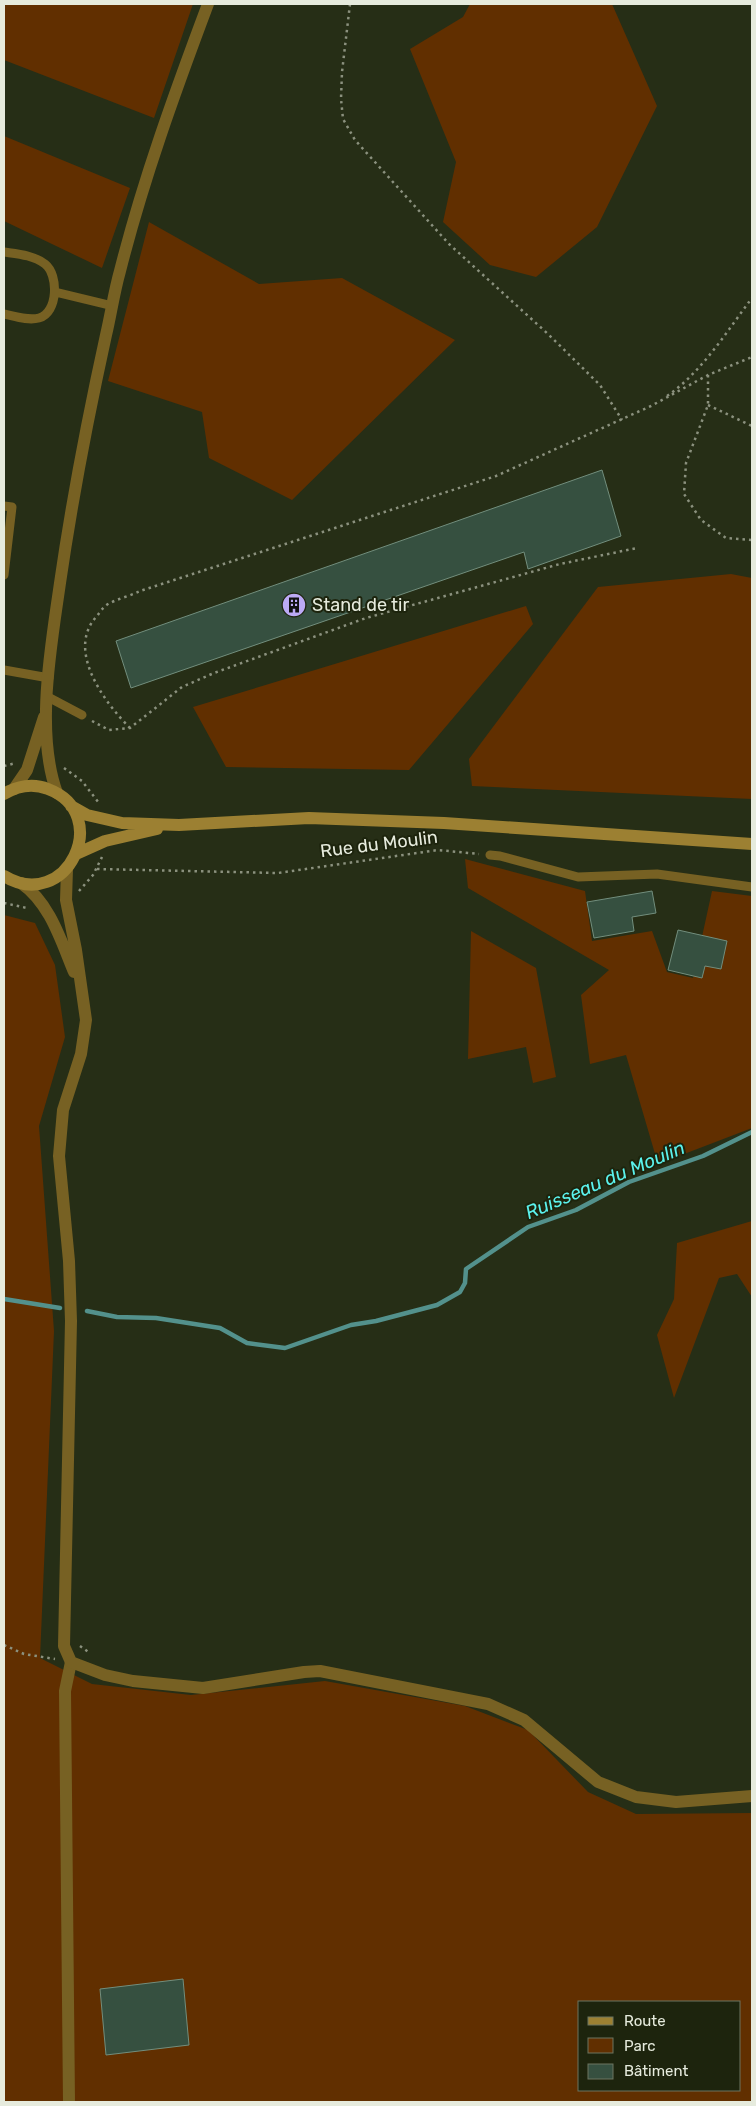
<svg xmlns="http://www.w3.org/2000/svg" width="756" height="2106" viewBox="0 0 756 2106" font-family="Rubik,sans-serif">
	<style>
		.green { fill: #612f00; fill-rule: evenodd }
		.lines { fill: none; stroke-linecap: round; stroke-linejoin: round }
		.stream { stroke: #53918c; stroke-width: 4.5 }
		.building { fill: #365040; stroke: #728e7d }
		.path { stroke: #8b917e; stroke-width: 2.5; stroke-dasharray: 2.5 4; stroke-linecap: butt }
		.service { stroke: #776123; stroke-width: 9 }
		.minor { stroke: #776123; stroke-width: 12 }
		.tertiary { stroke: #776123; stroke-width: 12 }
		.secondary { stroke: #9c8032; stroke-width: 12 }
		.labels { text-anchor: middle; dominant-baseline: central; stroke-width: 4; stroke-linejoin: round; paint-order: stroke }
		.poi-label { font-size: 18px; fill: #e6ebdd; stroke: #1d240d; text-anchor: start }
		.street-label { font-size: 18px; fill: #e6ebdd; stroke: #1d240d }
		.water-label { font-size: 19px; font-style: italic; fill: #5bf2ed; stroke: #1d240d }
	</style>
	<rect width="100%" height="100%" fill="#262e16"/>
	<path class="green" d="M4,4h189l-39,114 -150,-58z
		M470,4h142l45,102 -60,121 -61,50 -46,-12 -47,-43 13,-60 -46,-113 53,-32z
		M4,136l126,52 -28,80 -98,-47z
		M149,222l110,62 83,-6 113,62 -163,160 -83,-42 -7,-46 -94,-31z
		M731,574l21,4v221l-280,-13 -3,-27 129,-172z
		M526,606l7,18 -124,146 -183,-3 -33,-60z
		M465,859l120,32 7,50 60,-10 15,41 26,6 19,-87 40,5v232l-94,36 -32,-109 -36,9 -9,-69 28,-25 -141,-82z
		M4,915l31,8 20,42 10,72 -26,89 15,205 -14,327 52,26 99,11 134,-14 140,25 63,24 60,62 48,22 116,-1v289h-748zM580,2002h160v88h-160z
		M471,931l65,37 20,109 -23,6 -7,-36 -58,12z
		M752,1221v76l-15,-23 -18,4 -45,120 -17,-63 17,-36 3,-56z"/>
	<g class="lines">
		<path class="stream" d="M4,1299l56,9
			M87,1311l30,6 39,1 64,10 27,15 38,5 66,-23 25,-4 61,-16 23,-13 5,-9 1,-14 62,-42 48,-17 53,-28 74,-26 49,-24"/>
	</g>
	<path class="building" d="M602,470l19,66 -93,33 -4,-17 -393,136 -15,-47z
		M652,891l4,22 -24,4 2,14 -40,7 -7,-36z
		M678,930l49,11 -6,28 -16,-3 -3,12 -34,-8z
		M183,1979l6,66 -83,10 -6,-66z"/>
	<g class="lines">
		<path class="path" d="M350,4l-8,68 -1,27 2,20 12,21 94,104 99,90 52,51 22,35
			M708,375v30l-22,58 -2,31 17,26 25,18 26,2
			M667,396c35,-24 60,-65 85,-98
			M708,405l44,21
			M92,721l17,9 21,-2 52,-41 32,-14 152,-55 194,-54 77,-16
			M130,728c-25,-25 -65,-78 -33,-112 3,-4 6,-9 11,-12 9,-5 22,-8 32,-13l356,-115 155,-70 57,-31 44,-18
			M4,766l12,-3
			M64,768l18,13 17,22
			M97,869l181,4 160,-23 41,4
			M79,891l14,-16 9,-18
			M4,903l23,5
			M4,1645l20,9 31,5
			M80,1646l10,7"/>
		<path class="service" d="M4,252c14,2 29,3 41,12 14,11 13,49 -6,54 -11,3 -25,-2 -35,-4
			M55,292l58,14
			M4,506l8,1 -8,68
			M4,670l45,8
			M48,697l34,18
			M490,855l10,1 78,21 79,-3 95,13"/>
		<path class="minor" d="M14,789l13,-19 17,-53
			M57,793c-22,-61 -6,-146 3,-210 12,-83 28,-166 46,-248 5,-21 8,-43 14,-64 23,-91 55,-179 88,-267
			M69,2102l-4,-411 6,-29"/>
		<path class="tertiary" d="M67,869l-1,31 10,50 10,70 -5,34 -18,56 -4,46 10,105 2,60 -7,325 7,16 34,13 28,6 70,7 101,-16 16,-1 168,33 36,16 74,62 38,15 40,5 76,-6
			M21,883c29,20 40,58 53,89"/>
		<path class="secondary" d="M4,794c13,-8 29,-11 44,-5 66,25 19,125 -44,87
			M71,806l16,9 35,8 57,2 130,-7 135,5 308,21
			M76,854l29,-13 52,-12"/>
	</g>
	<defs>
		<g id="building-disc" transform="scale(1.25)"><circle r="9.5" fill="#bcaaf5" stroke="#1d240d"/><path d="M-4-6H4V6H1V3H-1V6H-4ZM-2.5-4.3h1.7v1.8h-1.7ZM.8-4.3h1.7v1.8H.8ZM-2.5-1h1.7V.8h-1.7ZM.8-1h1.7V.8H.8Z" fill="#111"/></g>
	</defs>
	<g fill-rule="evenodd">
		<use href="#building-disc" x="294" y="605"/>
	</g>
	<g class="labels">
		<g class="poi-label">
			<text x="312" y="605">Stand de tir</text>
		</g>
		<g class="street-label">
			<text transform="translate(379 844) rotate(-7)">Rue du Moulin</text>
		</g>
		<g class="water-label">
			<text transform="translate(605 1180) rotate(-23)">Ruisseau du Moulin</text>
		</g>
	</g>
	<rect width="756" height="2106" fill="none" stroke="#e6ebdd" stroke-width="10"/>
	<rect x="578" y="2001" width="162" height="90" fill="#1d240d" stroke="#6d7460"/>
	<rect x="588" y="2017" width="25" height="8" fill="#9c8032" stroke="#6d7460"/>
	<text x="624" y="2026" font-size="15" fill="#e6ebdd">Route</text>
	<rect x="588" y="2038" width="25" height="15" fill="#612f00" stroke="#6d7460"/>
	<text x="624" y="2051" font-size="15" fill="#e6ebdd">Parc</text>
	<rect x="588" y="2064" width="25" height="15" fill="#365040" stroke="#6d7460"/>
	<text x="624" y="2076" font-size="15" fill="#e6ebdd">Bâtiment</text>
</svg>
